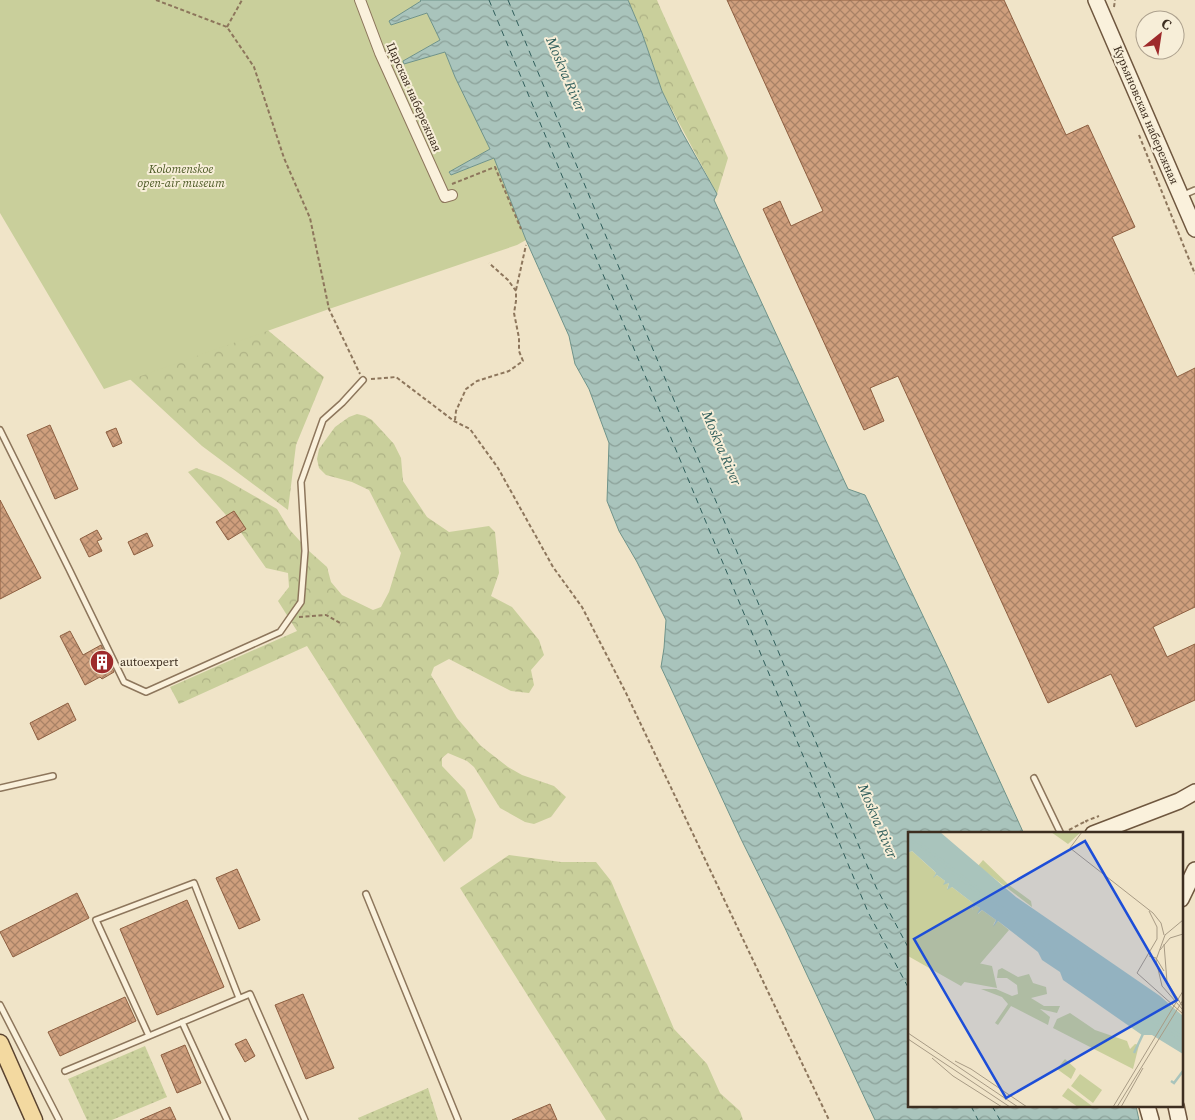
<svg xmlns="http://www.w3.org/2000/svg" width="1195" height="1120" viewBox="0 0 1195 1120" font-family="'Source Serif 4',serif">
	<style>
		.grass { fill: url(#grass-dots) }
		.forest { fill: url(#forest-crowns) }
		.green { fill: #c9cf9b }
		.water { fill: url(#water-waves); stroke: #6f938a }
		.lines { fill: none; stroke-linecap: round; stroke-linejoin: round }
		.ferry { stroke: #2f5d5a; stroke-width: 1; stroke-dasharray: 6 5; stroke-linecap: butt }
		.building { fill: url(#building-cross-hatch); stroke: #8d5f41 }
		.lane-casing { stroke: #8d765c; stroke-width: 8 }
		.street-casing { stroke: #8d765c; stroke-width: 12 }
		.secondary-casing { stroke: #6f573f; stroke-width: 18 }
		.primary-casing { stroke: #5b4430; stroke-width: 19 }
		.path { stroke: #8d765c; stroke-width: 2; stroke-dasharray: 4 2.5; stroke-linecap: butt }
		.lane { stroke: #faf1dc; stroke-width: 5 }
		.street { stroke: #faf1dc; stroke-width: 10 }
		.secondary { stroke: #faf1dc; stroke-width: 15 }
		.primary { stroke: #f3d9a0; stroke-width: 16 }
		.labels { text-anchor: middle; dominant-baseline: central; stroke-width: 4; stroke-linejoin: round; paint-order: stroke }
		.street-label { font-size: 12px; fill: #3d2e20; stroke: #f7eed8 }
		.park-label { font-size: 12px; font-style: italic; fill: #4d5a26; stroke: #f7eed8 }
		.poi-label { font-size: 12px; fill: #3d2e20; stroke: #f7eed8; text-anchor: start }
		.water-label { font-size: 14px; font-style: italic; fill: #2f5d5a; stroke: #f7eed8 }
		.inset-river { fill: none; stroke: #a9c4bc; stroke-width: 2.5 }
		.inset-road { fill: none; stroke: #a89b85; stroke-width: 1 }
		.view { fill: #1d4ed8; fill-opacity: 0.15; stroke: #1d4ed8; stroke-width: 2.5 }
		.inset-edge { fill: none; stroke: #3d2e20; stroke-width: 2.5 }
	</style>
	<defs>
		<pattern id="grass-dots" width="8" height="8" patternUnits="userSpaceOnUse" patternTransform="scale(1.25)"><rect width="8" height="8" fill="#c9cf9b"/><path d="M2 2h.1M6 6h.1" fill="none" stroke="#aeb285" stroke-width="1.8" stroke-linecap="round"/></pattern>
		<pattern id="forest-crowns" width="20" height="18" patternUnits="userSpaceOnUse" patternTransform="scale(1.25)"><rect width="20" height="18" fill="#c9cf9b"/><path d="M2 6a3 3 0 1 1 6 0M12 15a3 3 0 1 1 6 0" fill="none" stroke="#aeb285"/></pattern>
		<pattern id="water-waves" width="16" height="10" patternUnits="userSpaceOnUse" patternTransform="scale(1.25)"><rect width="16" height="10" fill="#a9c4bc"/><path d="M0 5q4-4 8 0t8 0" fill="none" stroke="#8ba098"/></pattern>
		<pattern id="building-cross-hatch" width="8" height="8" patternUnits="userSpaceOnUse" patternTransform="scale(1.25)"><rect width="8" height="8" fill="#cf9f7d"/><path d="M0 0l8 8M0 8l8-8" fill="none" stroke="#a98266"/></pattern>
	</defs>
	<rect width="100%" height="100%" fill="#f0e4c8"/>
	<path class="grass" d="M145,1046l22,51 -55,23h-25l-19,-41z
		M428,1088l10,32h-79l-1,-2z"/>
	<path class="forest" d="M0,0l258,322 66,55 -28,68 -8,65 -86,-64 -96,-89z
		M628,0h29l2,5 69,153 -11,36 -55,-103 -20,-58z
		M357,414l8,2 7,4 22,24 7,14 2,23 24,36 22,15 40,-6 6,6 4,41 -8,23 21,11 27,33 5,15 -13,15 3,15 -5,8 -18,-2 -62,-32 -15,8 -3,8 26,43 24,28 27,21 14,8 32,11 12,11 -15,20 -17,7 -9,-2 -25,-14 -26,-41 -7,-6 -19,-8 -6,5v8l23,24 11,30 -4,18 -28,24 -137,-216 -128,58 -9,-17 127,-56 -19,-30 11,-14 -1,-14 -22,-5 -26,-37 -52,-59 8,-4 25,9 56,32 12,20 20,22 18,16 4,15 11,13 31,15 8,-3 8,-15 12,-39 -32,-63 -17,-8 -26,-7 -7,-7 -2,-9 2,-10 16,-22 14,-10z
		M509,855l52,7h35l15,19 63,148 33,35 13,29 20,18 3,9h-137l-146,-232z"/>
	<path class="green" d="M0,0h420l1,1 -30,24 36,-12 13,27 -37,21 1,2 41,-11 10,25 35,72 -41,24 2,2 43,-17 32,82 -9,5 -188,64 -225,80 -104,-176z"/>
	<path class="water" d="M420,0h208l14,33 20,58 20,41 35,62 -3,6 134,289 17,6 83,173 76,166h-115v272h227l3,14h-264l-90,-192 -44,-89 -80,-172 3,-19 2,-28 -29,-58 -18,-31 -12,-30 2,-58 -20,-54 -14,-25 -6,-28 -43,-96 -32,-82 -43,17 -2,-3 41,-23 -35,-72 -10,-25 -41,12 -1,-3 37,-21 -13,-27 -36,12 -2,-4 32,-20z"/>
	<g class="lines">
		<path class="ferry" d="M489,0l379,912 41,77
			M508,0l368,887 33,62
			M971,1106l7,14
			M992,1106l8,14"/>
	</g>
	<path class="building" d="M727,0h277l62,135 22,-10 47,102 -23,10 65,140 18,-9v239l-42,20 14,30 28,-13v56l-59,27 -25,-53 -63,29 -150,-327 -28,12 14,33 -20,9 -101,-221 17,-8 11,25 32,-15z
		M50,425l28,64 -23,10 -28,-64z
		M116,428l6,15 -9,4 -7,-15z
		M0,500l41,78 -41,21z
		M234,511l12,18 -18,11 -12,-18z
		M97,530l5,9 -5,2 5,10 -13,6 -9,-18z
		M147,533l6,13 -19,9 -6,-13z
		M70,631l13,24 18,-10 13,27 -12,7 -2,-2 -15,8 -25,-49z
		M68,703l8,17 -38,20 -8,-17z
		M237,869l23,51 -21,9 -23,-51z
		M77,893l12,25 -76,39 -13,-25z
		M187,900l37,87 -67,28 -37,-86z
		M303,994l31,74 -28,11 -31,-74z
		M125,997l11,24 -76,35 -12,-24z
		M246,1039l9,17 -10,6 -10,-18z
		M185,1045l16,38 -24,10 -16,-38z
		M550,1104l7,16h-45z
		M170,1107l6,13h-36z"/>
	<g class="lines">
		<g class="lane-casing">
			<path id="lane" d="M1181,196l14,-6
				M0,430l69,139 55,113 22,10 134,-60 21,-30 4,-51 -4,-69 22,-62 19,-17 21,-23
				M1034,778l27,56
				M0,788l53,-12
				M366,894l92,226
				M0,1005l59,115
				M182,1022l45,98
				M149,1036l-53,-116 98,-37 45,115
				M65,1071l185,-77 55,126"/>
		</g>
		<g class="street-casing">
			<path id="street" d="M360,0l20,53 65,144 7,-2"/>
		</g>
		<g class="secondary-casing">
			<path id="secondary" d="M1096,0l99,229
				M1093,834l86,-33 16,-9
				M1181,899l14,-29
				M1147,1106l4,14
				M1176,1106l3,14"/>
		</g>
		<g class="primary-casing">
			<path id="primary" d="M0,1043l34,77"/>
		</g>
		<path class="path" d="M156,0l71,27 27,40 30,91 26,60 19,91 31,65
			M1114,7l1,-7
			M227,27l15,-27
			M1139,135l56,139
			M452,184l43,-17 26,62
			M516,290l10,-45
			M371,379l25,-2 58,44 16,8 28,39 55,99 29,40 44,86 203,427
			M455,420l1,-9 10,-22 11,-8 32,-10 14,-10 -4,-10v-13l-5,-25 2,-12v-10l-8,-11 -19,-17
			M299,617l27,-2 16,9
			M1087,822l-1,-1 13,-5
			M1069,830l17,-9"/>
		<use href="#lane" class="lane"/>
		<use href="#street" class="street"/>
		<use href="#secondary" class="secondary"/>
		<use href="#primary" class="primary"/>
	</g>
	<defs>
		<g id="building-disc" transform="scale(1.25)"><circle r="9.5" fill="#9e2a2b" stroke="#f7eed8"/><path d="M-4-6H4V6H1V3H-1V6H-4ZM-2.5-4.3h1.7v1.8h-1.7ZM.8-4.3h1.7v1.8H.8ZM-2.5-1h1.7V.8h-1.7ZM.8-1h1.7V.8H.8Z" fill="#fff"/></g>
	</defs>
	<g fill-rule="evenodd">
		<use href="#building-disc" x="102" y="662"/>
	</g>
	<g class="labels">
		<g class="street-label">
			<text transform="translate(414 97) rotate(66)">Царская набережная</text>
			<text transform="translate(1146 115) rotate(67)">Курьяновская набережная</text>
		</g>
		<g class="park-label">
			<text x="181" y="169">Kolomenskoe<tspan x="181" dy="14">open-air museum</tspan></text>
		</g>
		<g class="poi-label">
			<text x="120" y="662">autoexpert</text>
		</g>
		<g class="water-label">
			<text transform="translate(566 74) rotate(67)">Moskva River</text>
			<text transform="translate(722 448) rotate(67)">Moskva River</text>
			<text transform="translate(878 821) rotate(67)">Moskva River</text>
		</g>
	</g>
	<g transform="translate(908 832)">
		<rect width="275" height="275" fill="#f0e4c8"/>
		<path d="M157,227l11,10 -5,10 -14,-10zM172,242l22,16 -9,13 -22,-17zM160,256l24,18 -1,1h-13l-16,-11z" fill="#c9cf9b"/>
		<path d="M75,28l26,25 22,16 1,6 -54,-41zM0,88l70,43 14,3 5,22 -38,-7zM94,136l16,9 11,-3 4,9 13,4 1,7 -16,4 13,8h16l-3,7 -17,-4 10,8 -2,8 -37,-19 -13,19 -3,-2 13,-19 -6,-7 -21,-8h15l16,7 6,-2 -1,-9 -10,-7h-10l1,-8zM162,181l25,17 32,11 3,8 5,-5 4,1 -6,24 -80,-41 4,-9z" fill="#c9cf9b"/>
		<path d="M143,0h30l-13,12zM4,19l24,22 -2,4 3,-2 8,6 -1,3 5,-1 -2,6 5,-2 22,17 -2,6 4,-4 4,2 -2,6 4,-4 14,10 -3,5 5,-4 11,9 -48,56 -53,-30v-103z" fill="#c9cf9b"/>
		<path d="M0,0h32l76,65 144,99 23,20v38l-31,-19h-10l-79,-55 -3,-8 -18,-12 -4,-8 -40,-31 -5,6 3,-7 -14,-10 -5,4 3,-6 -4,-2 -4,4 2,-6 -22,-17 -5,3 2,-7 -6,2 2,-4 -8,-6 -4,3 3,-5 -3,-3 -21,-19 -4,2z" fill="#a9c4bc"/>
		<path class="inset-river" d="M0,2l204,159 49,31M0,6l205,159 46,29M259,195l16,11M259,199l16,10M226,221l9,-19M263,249l3,2 9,-12"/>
		<path class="inset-road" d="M174,0l-12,16 83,65 8,10 3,12M241,79l8,16v12l-20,34 46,41M275,88l-18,15 -9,25 6,26 21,24M256,112l3,38 16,25M252,118l10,-12 13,-4M241,124l7,2 8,13M0,201l110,74M0,207l102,68M24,226l21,18 49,31M47,229l16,8 56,38M205,275l70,-116M209,275l66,-107M213,275l22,-39"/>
		<path class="view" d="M177,9l92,159 -171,98 -92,-159z"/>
		<rect width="275" height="275" class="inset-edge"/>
	</g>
	<g transform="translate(1160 35) rotate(30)"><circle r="24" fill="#f7eed8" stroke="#ada18e"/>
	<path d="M0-4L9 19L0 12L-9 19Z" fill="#9e2a2b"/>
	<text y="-8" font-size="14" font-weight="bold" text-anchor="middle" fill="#3d2e20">С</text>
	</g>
</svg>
